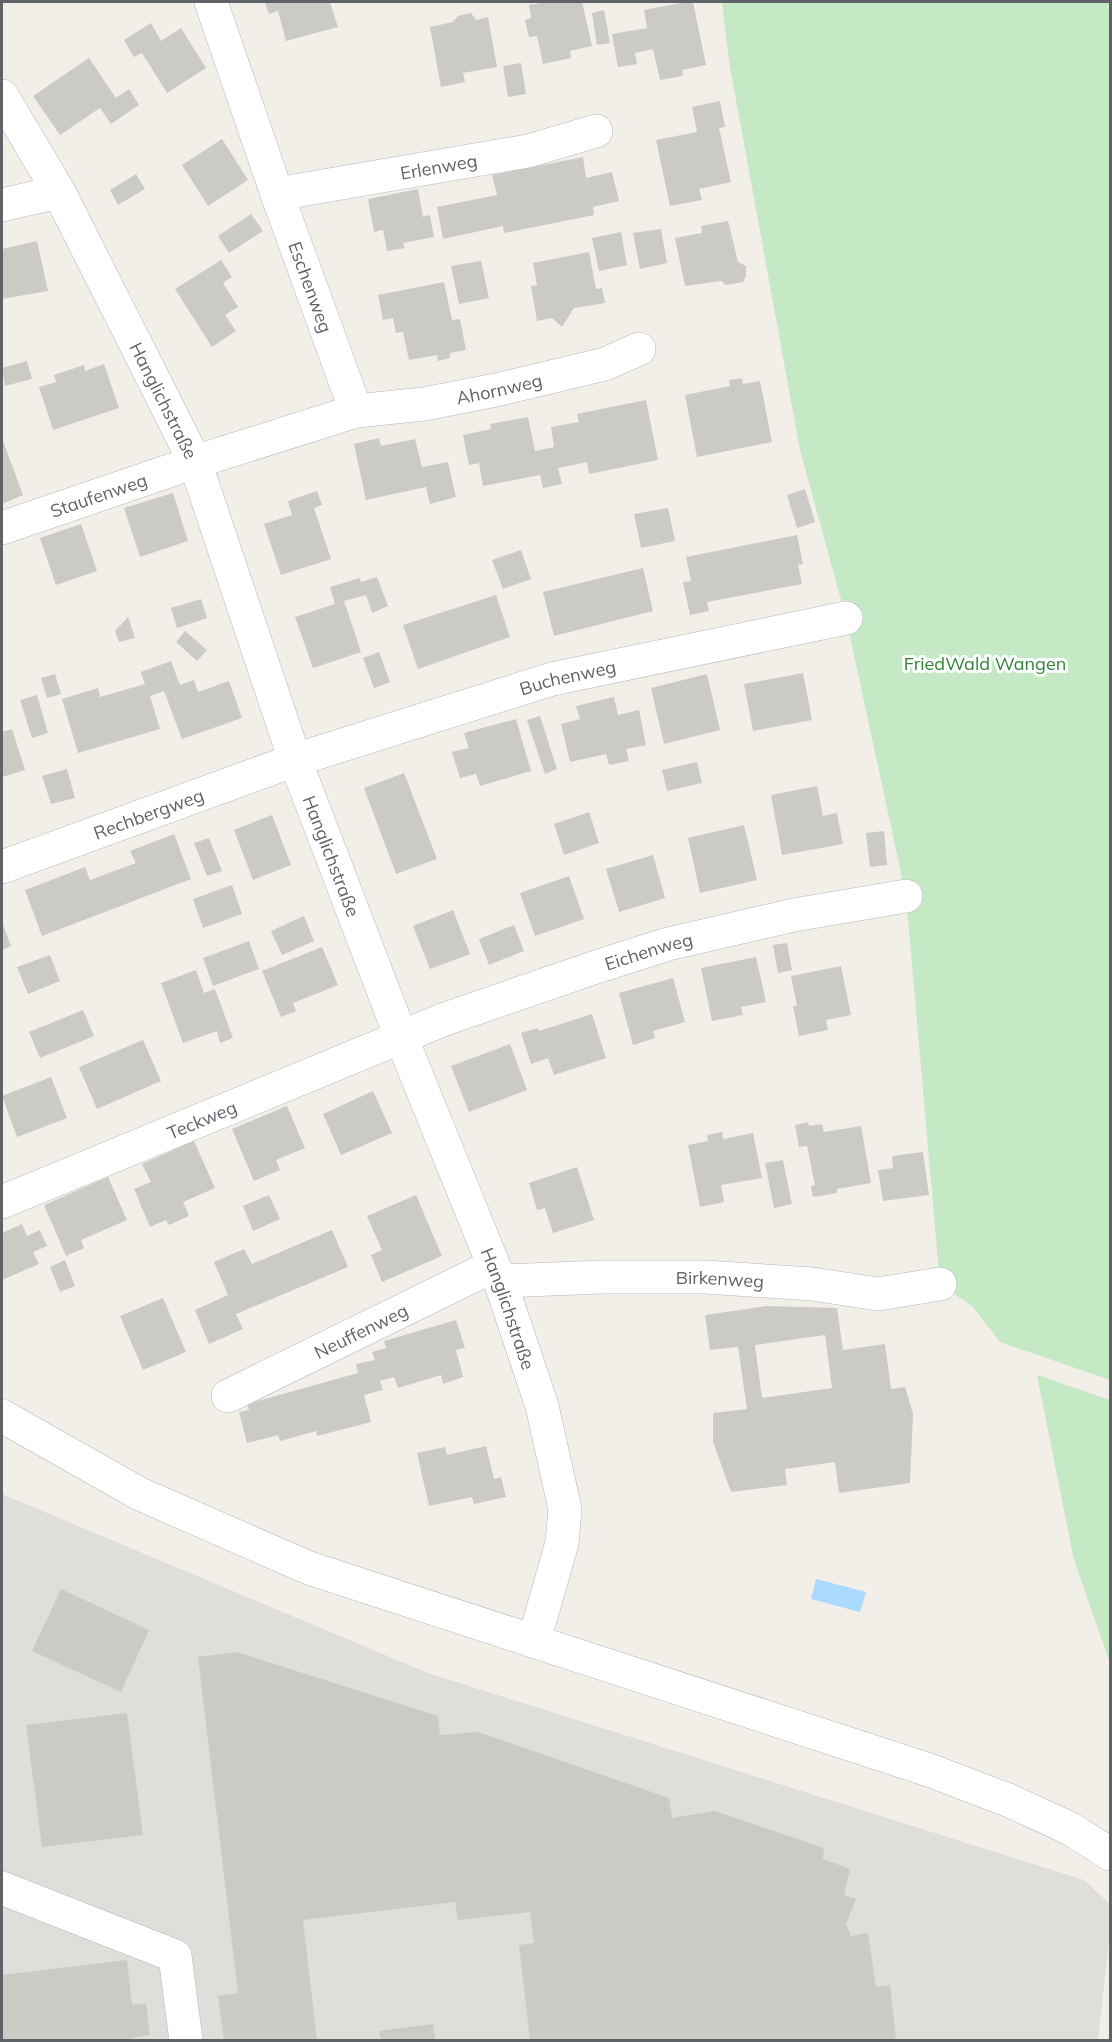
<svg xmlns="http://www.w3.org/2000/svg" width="1112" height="2042" viewBox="0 0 1112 2042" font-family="Mulish,sans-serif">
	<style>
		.industrial { fill: #e0deda }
		.green { fill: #c5e8c5 }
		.water { fill: #aadaff }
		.building { fill: #cccac5; fill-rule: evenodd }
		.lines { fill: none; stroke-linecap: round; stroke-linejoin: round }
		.minor-casing { stroke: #b5b8bc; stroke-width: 34 }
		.minor { stroke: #fff; stroke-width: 33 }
		.labels { text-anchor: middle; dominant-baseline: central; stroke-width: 6; stroke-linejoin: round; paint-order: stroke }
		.street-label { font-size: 18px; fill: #5f6368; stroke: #fff }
		.park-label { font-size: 18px; fill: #348238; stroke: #fff }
	</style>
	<rect width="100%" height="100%" fill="#f1efe8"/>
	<path class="industrial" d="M2,1494l426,179 656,207 26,24v29l-12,107h-1096z"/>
	<path class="green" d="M722,2h388v1378l-110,-38 -27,-35 -33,-23 -34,-388 -60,-278 -46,-168 -70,-383z
		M1037,1375l73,25v263l-36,-103z"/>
	<path class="water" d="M816,1579l50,13 -6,20 -49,-13z"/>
	<path class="building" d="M265,2h65l8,25 -52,14 -8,-30 -9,3z
		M546,2h36l10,44 -22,5 1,7 -28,6 -6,-28 -8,1 -4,-17 6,-2 -2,-13z
		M687,2h6l13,63 -24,5 1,6 -23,4 -7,-31 -18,4 2,11 -19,3 -6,-33 35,-6 -3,-18z
		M604,10l6,33 -13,2 -5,-32z
		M471,13l5,7 12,-3 9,50 -34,6 2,9 -24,5 -11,-60 23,-5 5,-6z
		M151,23l10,18 20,-13 25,40 -39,25 -25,-40 -8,4 -10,-17z
		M89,58l27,40 13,-9 10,16 -28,19 -11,-16 -40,27 -27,-39z
		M521,63l5,31 -18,3 -5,-31z
		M720,101l5,26 -6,1 12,54 -32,7 3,11 -32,6 -14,-66 41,-8 -5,-25z
		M222,139l26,41 -40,26 -26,-41z
		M583,157l3,21 26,-6 7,29 -26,6 1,8 -90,18 -1,-7 -60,13 -6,-32 60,-12 -5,-20z
		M136,174l9,15 -27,16 -8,-15z
		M418,189l5,28 7,-2 4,22 -31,6 2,5 -18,3 -4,-21 -9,2 -6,-33z
		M251,214l12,17 -34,22 -11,-17z
		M728,221l10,41 8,4v10l-3,6 -17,3 -5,-4 -36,5 -10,-48 27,-5 -1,-7z
		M661,229l6,34 -27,6 -7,-36z
		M621,232l6,33 -28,6 -7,-33z
		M37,241l11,50 -46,8v-50z
		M589,252l7,37 6,-1 3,15 -31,5 -12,19 -10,-9 -15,3 -6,-35 6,-1 -4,-22z
		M221,260l11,17 -9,6 15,24 -13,8 11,16 -24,16 -37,-58z
		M481,261l8,37 -30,6 -8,-38z
		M444,282l8,38 8,-1 6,31 -16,3v5l-12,3 -1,-6 -28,5 -6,-28 -7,1 -3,-15 -10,2 -5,-25z
		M27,361l5,18 -27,7 -3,-18z
		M104,364l15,44 -66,22 -14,-43 17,-5 -2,-7 30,-10 1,6z
		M742,378l1,6 17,-3 12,61 -75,15 -12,-62 45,-9 -1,-6z
		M646,400l12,60 -69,14 -2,-12 -29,6 4,16 -19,4 -3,-13 -57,11 -4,-23 -10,2 -6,-30 28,-6 -1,-5 38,-7 7,34 19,-4 -3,-20 28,-5 -2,-8z
		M2,438l21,57 -21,9z
		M379,438l2,8 34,-7 7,28 26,-5 8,35 -26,7 -4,-17 -60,13 -12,-56z
		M805,489l10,33 -18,6 -10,-33z
		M317,491l5,14 -8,3 17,51 -50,16 -17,-51 28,-9 -4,-14z
		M173,493l15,48 -48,16 -16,-49z
		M668,508l7,33 -34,7 -7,-34z
		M81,524l16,47 -41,14 -16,-47z
		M797,535l6,29 -5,1 4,19 -95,18 2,9 -19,4 -7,-33 8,-1 -5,-24z
		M521,550l10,29 -28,10 -11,-29z
		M643,568l10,43 -99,25 -11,-44z
		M377,577l11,29 -16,7 -6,-18 -22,6 17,51 -48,16 -18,-51 40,-13 -5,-17 30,-9 1,4z
		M496,595l14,42 -92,32 -15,-44z
		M201,599l6,19 -30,10 -6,-20z
		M128,617l7,21 -16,4 -4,-11z
		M185,631l22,19 -10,11 -21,-19z
		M379,652l11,30 -16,6 -11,-30z
		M171,661l9,24 14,-5 4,12 31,-11 13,37 -60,21 -18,-48 -14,5 10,33 -82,24 -16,-54 36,-11 2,9 45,-13 -4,-12z
		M803,673l9,47 -59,11 -9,-47z
		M55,674l6,20 -14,4 -6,-20z
		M707,674l13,56 -56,14 -13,-56z
		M37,695l11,38 -16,5 -12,-38z
		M614,697l4,18 21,-5 7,35 -20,4 3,12 -20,4 -3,-11 -36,8 -9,-38 19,-5 -4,-13z
		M540,716l17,53 -12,5 -18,-54z
		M516,719l15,52 -51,15 -4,-12 -16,4 -8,-26 17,-4 -5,-15z
		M12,729l13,41 -23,7v-45z
		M697,762l5,21 -35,8 -5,-21z
		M67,769l8,29 -24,6 -9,-28z
		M404,773l33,86 -41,15 -32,-86z
		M817,786l6,30 14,-3 6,31 -61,11 -11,-60z
		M589,812l10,31 -35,12 -10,-31z
		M272,815l19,50 -38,15 -19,-50z
		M744,825l13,55 -57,13 -12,-55z
		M884,831l3,34 -17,2 -4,-34z
		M174,834l17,45 -149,57 -17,-46 60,-23 5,13 46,-17 -6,-12z
		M209,838l13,33 -15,5 -13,-33z
		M653,855l12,43 -46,14 -13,-43z
		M569,876l15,43 -49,17 -15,-43z
		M232,885l10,29 -39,14 -10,-29z
		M453,910l17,44 -40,15 -17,-43z
		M304,916l10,25 -32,14 -11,-24z
		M2,922l9,24 -9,4z
		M514,925l10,26 -35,14 -10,-26z
		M249,941l10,28 -46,17 -10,-28z
		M787,943l5,27 -14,3 -5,-28z
		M322,947l16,38 -45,18 3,8 -15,6 -19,-46z
		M50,955l10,26 -32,13 -11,-27z
		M756,957l10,45 -25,5 2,8 -31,6 -11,-53z
		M841,966l10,49 -25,5 2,10 -29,6 -6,-30h4l-6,-30z
		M196,970l8,23 11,-4 18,49 -13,5 -3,-12 -34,12 -22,-60z
		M673,978l12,44 -32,9 2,7 -22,7 -14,-52z
		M83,1010l11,26 -54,22 -11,-26z
		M592,1014l14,44 -52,17 -6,-17 -17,6 -10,-31 17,-5 1,3z
		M143,1040l18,41 -64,28 -18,-42z
		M510,1044l17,46 -58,22 -18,-46z
		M51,1077l16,41 -50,19 -15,-41z
		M373,1091l19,42 -51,22 -18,-41z
		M287,1106l18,42 -29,12 4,10 -26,11 -22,-52z
		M808,1122l1,4 13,-2 2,8 37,-6 10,57 -34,6v4l-24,4 -2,-11 4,-1 -8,-39 -8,1 -4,-22z
		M722,1132l1,7 30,-6 9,45 -41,7 3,17 -24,5 -12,-62 20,-4 -1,-6z
		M194,1141l21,47 -32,14 6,14 -20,9 -3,-5 -16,7 -16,-38 17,-7 -9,-18z
		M923,1152l6,43 -46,6 -5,-31 15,-2 -1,-12z
		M783,1160l9,44 -18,4 -9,-45z
		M577,1167l17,53 -41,13 -8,-25 -8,2 -8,-27z
		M108,1177l19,43 -46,20 3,8 -18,8 -22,-51z
		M269,1195l11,24 -27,12 -10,-25z
		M416,1195l26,61 -60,26 -11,-27 11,-5 -15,-34z
		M22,1224l5,12 13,-6 7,16 -14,6 6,12 -37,16v-47z
		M332,1230l16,37 -112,47 7,15 -34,15 -14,-34 33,-15 -14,-33 30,-13 8,15z
		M65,1260l10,26 -15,6 -10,-25z
		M163,1298l23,54 -43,18 -23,-54z
		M767,1306l70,2 6,42 42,-6 6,45 14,-2 8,27 -3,69 -71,10 -4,-31 -50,7 2,16 -56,7 -18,-50v-29l34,-4 -9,-62 -28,3 -5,-35zM825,1335l7,53 -70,10 -7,-53z
		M456,1320l9,28 -9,2 7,27 -20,7 -2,-9 -43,13 -4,-11 -14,4 3,9 -19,5 7,27 -54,14 -1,-5 -36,10 -2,-6 -31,8 -8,-31 10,-2 -2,-6 111,-31 -2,-9 19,-4 -3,-8 14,-4 -2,-7z
		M486,1446l8,33 7,-2 5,20 -32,7 -2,-7 -43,9 -12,-53 28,-6 2,8z
		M61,1589l88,41 -28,62 -89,-41z
		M237,1652l201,64 2,19 38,-3 191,66 3,20 43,-7 109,37 -1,11 27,10 -6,26 12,4 -10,25 5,12 17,-3 8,54 14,-2 6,55h-366l-11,-95 15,-2 -4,-31 -72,8 -3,-18 -152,18 14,120h-93l-6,-44 20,-3 -40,-336z
		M127,1713l16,122 -101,12 -16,-122z
		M127,1960l5,45 14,-2 4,32 -19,3 1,2h-130v-65z
		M433,2024l2,16h-54l-2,-9z"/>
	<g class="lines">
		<g class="minor-casing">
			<g id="minor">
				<path id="s1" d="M211,2l66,192 79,217"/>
				<path id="s2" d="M2,96l57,96 136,270 100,298 106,277 99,244 42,125 23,103 -3,34 -28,98"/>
				<path id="s3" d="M277,194l251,-43 68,-20"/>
				<path d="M2,205l57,-13"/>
				<path id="s4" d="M2,528l193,-66 161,-51 68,-7 72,-14 109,-26 34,-15"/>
				<path id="s5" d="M2,867l293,-107 257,-81 294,-61"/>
				<path id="s6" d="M2,1202l443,-183 154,-53 69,-22 126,-29 112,-19"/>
				<path id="s7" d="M500,1281l103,-4h102l107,7 66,10 62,-10"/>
				<path id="s8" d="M228,1396l265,-130"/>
				<path d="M2,1416l138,78 169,74 620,202 79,30 63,29 39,25"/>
				<path d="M2,1888l173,68 11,84"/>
			</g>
		</g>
		<use href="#minor" class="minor"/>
	</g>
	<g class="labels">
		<g class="street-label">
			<text stroke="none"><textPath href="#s3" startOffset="164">Erlenweg</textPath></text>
			<text stroke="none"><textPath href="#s1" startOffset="302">Eschenweg</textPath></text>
			<text stroke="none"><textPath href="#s4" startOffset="518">Ahornweg</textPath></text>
			<text stroke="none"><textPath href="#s2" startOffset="345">Hanglichstraße</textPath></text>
			<text stroke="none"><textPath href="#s4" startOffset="102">Staufenweg</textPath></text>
			<text stroke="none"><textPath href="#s5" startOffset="597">Buchenweg</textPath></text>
			<text stroke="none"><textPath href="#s5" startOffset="156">Rechbergweg</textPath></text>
			<text stroke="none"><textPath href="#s2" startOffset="831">Hanglichstraße</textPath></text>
			<text stroke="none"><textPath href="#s6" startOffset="694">Eichenweg</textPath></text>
			<text stroke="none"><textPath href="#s6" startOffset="216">Teckweg</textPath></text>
			<text stroke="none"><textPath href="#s7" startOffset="220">Birkenweg</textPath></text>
			<text stroke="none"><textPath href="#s2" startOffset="1317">Hanglichstraße</textPath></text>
			<text stroke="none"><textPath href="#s8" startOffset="148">Neuffenweg</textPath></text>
		</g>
		<g class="park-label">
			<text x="985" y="663">FriedWald Wangen</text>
		</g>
	</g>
	<rect width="1112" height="2042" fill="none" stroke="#5f6368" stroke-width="6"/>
</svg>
